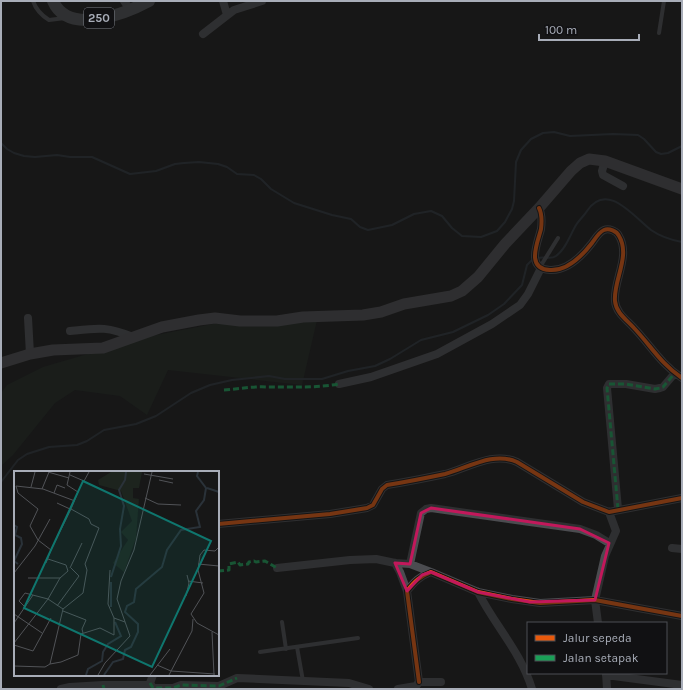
<svg xmlns="http://www.w3.org/2000/svg" width="683" height="690" viewBox="0 0 683 690" font-family="Karla,sans-serif">
	<style>
		.green { fill: #1d241e }
		.lines { fill: none; stroke-linecap: round; stroke-linejoin: round }
		.stream { stroke: #2a3239; stroke-width: 2 }
		.lane { stroke: #4b4c50; stroke-width: 4 }
		.street { stroke: #4b4c50; stroke-width: 8 }
		.secondary { stroke: #4a4a4e; stroke-width: 11 }
		.primary { stroke: #4d4f52; stroke-width: 12 }
		.quiet { stroke: #1a9f57; stroke-width: 3; stroke-dasharray: 6 3; stroke-linecap: butt }
		.cycleway-casing { stroke: #111113; stroke-width: 6 }
		.cycleway { stroke: #e8590c; stroke-width: 4 }
		.marked { fill: none; stroke: #c2185b; stroke-width: 3; stroke-linejoin: round }
		.labels { text-anchor: middle; dominant-baseline: central; stroke-width: 4; stroke-linejoin: round; paint-order: stroke }
		.shield { fill: #111113; stroke: #7b7e86; stroke-width: 1 }
		.shield-label { font-size: 12px; font-weight: bold; fill: #a8adb8 }
		.inset-river { fill: none; stroke: #2a3239; stroke-width: 2 }
		.inset-road { fill: none; stroke: #515357; stroke-width: 1 }
		.view { fill: #0f766e; fill-opacity: 0.15; stroke: #0f766e; stroke-width: 2 }
		.inset-edge { fill: none; stroke: #a8adb8; stroke-width: 2 }
	</style>
	<rect width="100%" height="100%" fill="#171717"/>
	<path class="green" d="M317,320l-15,65 -134,-15 -21,45 -27,-19 -45,-6 -20,13 -42,52 -12,11v-73l6,-8 36,-18 103,-30 67,-13z"/>
	<g class="lines">
		<path class="stream" d="M1,143l6,6 7,4 10,3 11,1 22,-2 13,2h22l38,17 26,-3 19,-7 9,-1 15,-1 19,2 9,3 10,7 17,1 7,4 10,10 23,14 38,12 19,4 9,8 8,3 24,-5 22,-11 17,-3 11,5 10,12 10,8 19,1 16,-6 8,-9 7,-13 2,-8 2,-39 5,-12 10,-11 12,-6 11,-1 16,4 43,-2 25,1 6,4 12,13 5,2 7,-1 14,-7
			M538,258c6,-2 13,2 18,-2 10,-7 14,-21 20,-31 3,-5 8,-9 11,-14 20,-30 46,5 64,19 10,7 20,10 31,12
			M1,482l17,-22 9,-6 22,-7 28,-2 10,-4 17,-11 32,-6 20,-8 35,-23 19,-8 22,-5 37,-4 16,3h37l26,-8 27,-5 15,-7 31,-19 32,-8 35,-17 16,-11 18,-19 5,-20 5,-5"/>
		<path class="lane" d="M33,1c3,9 8,14 16,19l16,-2
			M659,33l5,-32
			M540,267l18,-29
			M282,622l4,27
			M297,647l6,34
			M260,652l98,-14"/>
		<path class="street" d="M124,1l7,10
			M223,1l4,14
			M203,34l31,-24 28,-9
			M605,161l-3,10 1,4 20,11
			M539,208c3,6 3,13 2,21 -3,13 -16,40 9,41 17,1 32,-14 42,-27 3,-4 7,-11 12,-13 5,-2 13,1 15,6 12,20 -6,45 -4,65 1,12 12,19 19,27 17,18 27,36 48,50
			M28,318l2,36
			M70,331c28,-3 37,-5 63,6
			M339,384l32,-7 66,-23 55,-30 28,-19 8,-11 13,-26
			M618,509l-11,-121 2,-4h17l29,5 5,-1 3,-1 12,-14
			M218,524l112,-10 37,-6 6,-3 9,-16 5,-4c19,-3 39,-7 58,-11 23,-6 48,-23 72,-12l66,40 26,10 73,-14
			M672,548l10,1
			M395,563l5,9 7,19
			M410,564l11,-51 5,-4 5,-1 149,21 16,6 13,8
			M277,568l73,-8 26,-1 19,4 15,1 21,8
			M478,592c17,34 43,60 54,97
			M598,623l-3,-23 10,-44 11,-25 -7,-19
			M606,673l1,16
			M606,675l76,10
			M419,682l-12,-91c7,-9 13,-15 24,-19l47,20 34,7 28,4 55,-3 87,16
			M150,683l3,5h20l8,-3 38,1 18,-8 112,5 20,6
			M61,689l9,-2 33,-2h44l3,-2 3,-8
			M398,689l18,-3 3,-4h22"/>
		<path class="secondary" d="M1,363l29,-9 23,-4 50,-2 59,-21 37,-7 16,-2 25,3h37l26,-4 60,-2 18,-3 23,-8 47,-8 11,-5 16,-14 27,-33 34,-36 32,-37 9,-8 9,-4 16,2 77,28"/>
		<path class="primary" d="M53,1c15,35 72,13 96,0"/>
		<path class="quiet" d="M224,390c15,-1 29,-4 44,-3 24,0 48,1 71,-3
			M618,509l-11,-121 2,-4h17l29,5 5,-1 3,-1 12,-14
			M218,571l11,-1v-6l9,-2 2,3 8,-1 1,-2 5,-1 2,1 9,-1 12,7
			M150,683l3,5h20l8,-3 38,1 18,-8
			M103,685l1,4"/>
		<g class="cycleway-casing">
			<path id="cycleway" d="M539,208c3,6 3,13 2,21 -3,13 -16,40 9,41 17,1 32,-14 42,-27 3,-4 7,-11 12,-13 5,-2 13,1 15,6 12,20 -6,45 -4,65 1,12 12,19 19,27 17,18 27,36 48,50
				M218,524l112,-10 37,-6 6,-3 9,-16 5,-4c19,-3 39,-7 58,-11 23,-6 48,-23 72,-12l66,40 26,10 73,-14
				M419,682l-12,-91c7,-9 13,-15 24,-19l47,20 34,7 28,4 55,-3 87,16"/>
		</g>
		<use href="#cycleway" class="cycleway"/>
	</g>
	<path d="M0 0H683V690H0ZM431,508l149,21 29,14 -14,57 -65,2 -52,-10 -47,-20 -9,3 -15,16 -12,-28 15,1 11,-51z" fill="#171717" fill-opacity=".55" fill-rule="evenodd"/>
	<path class="marked" d="M431,508l149,21 29,14 -14,57 -65,2 -52,-10 -47,-20 -9,3 -15,16 -12,-28 15,1 11,-51z"/>
	<g class="labels">
		<rect class="shield" x="84" y="8" width="30" height="20" rx="3"/>
		<g class="shield-label">
			<text x="99" y="18">250</text>
		</g>
	</g>
	<g transform="translate(14 471)">
		<rect width="205" height="205" fill="#171717"/>
		<path d="M97,1h31l-3,16h-6v10l6,1 -3,39 -12,34 -11,-9 15,-23 -7,-8 11,-11 -11,-30 -22,-6 -1,-5z" fill="#1d241e"/>
		<path class="inset-river" d="M193,17l12,4M0,54l3,2 -2,8 6,3 1,6 -8,17 4,3M97,106l10,-31 -1,-17 4,-23 -5,-16 6,-10 1,-8M97,111v25M72,204l2,-6 14,-8 1,-9 5,-8 13,-8 -6,-14M90,204l9,-13 10,-3 2,-9 6,-3 7,-15v-8l-13,-12 2,-6 7,-4 2,-13 26,-22 5,-17 14,-20 19,-3 -4,-16 8,-11 2,-12 -9,-12 1,-4"/>
		<path class="inset-road" d="M34,1l21,6M130,3l29,5M56,4l14,6 5,-9M145,9l14,3M17,16l4,-15M28,18l7,-17M40,22l3,-8 8,3M131,27l13,6 23,1M43,32l13,6M205,59v14M205,76l-4,4 -11,-1 -4,5 -2,15 6,23 -13,21 6,9 22,12M37,79l20,-41M32,92l5,-13 -13,-10 -8,-14 8,-17 -20,-16 -2,-7 27,3 32,12M184,93l21,2M56,97l12,-25M96,99l-2,34 6,14M0,102l21,-27 15,-27M14,107h32M174,110l15,2M172,125l3,-13 -2,-8M43,135l22,-30 -8,-8M11,136l-6,-6 6,-8 23,6 15,10M49,140l23,9 -4,9 1,4M0,143l28,19M0,152l19,-28M198,161l2,43M0,172l34,-44 12,-21 8,-7 -2,-6 -18,-6M0,174l19,6 18,-33M36,193l13,-55 20,-16 4,-23 -2,-6 14,-36 -8,-4 -2,-5 -18,-10 7,-17 -11,-7 3,-13M143,194l14,6 44,3M0,195l31,1 5,-3 11,-2 17,-7 3,-21 19,-6 14,7v-17l11,4M84,204l7,-12 25,-27 -13,-37 4,-18 13,-31 18,-78M136,204l20,-26M155,204l23,-44 1,-12"/>
		<path class="view" d="M69,10l128,60 -59,126 -128,-59z"/>
		<rect width="205" height="205" class="inset-edge"/>
	</g>
	<rect width="683" height="690" fill="none" stroke="#a8adb8" stroke-width="4"/>
	<rect x="527" y="622" width="140" height="52" fill="#111113" stroke="#4d4f55"/>
	<rect x="535" y="635" width="20" height="6" fill="#e8590c" stroke="#4d4f55"/>
	<text x="563" y="642" font-size="12" fill="#a8adb8">Jalur sepeda</text>
	<rect x="535" y="655" width="20" height="6" fill="#1a9f57" stroke="#4d4f55"/>
	<text x="563" y="662" font-size="12" fill="#a8adb8">Jalan setapak</text>
	<path d="M539 34v6h100v-6" fill="none" stroke="#a8adb8" stroke-width="2"/>
	<text x="545" y="34" font-size="12" fill="#a8adb8" stroke="#111113" stroke-width="3" paint-order="stroke">100 m</text>
</svg>
